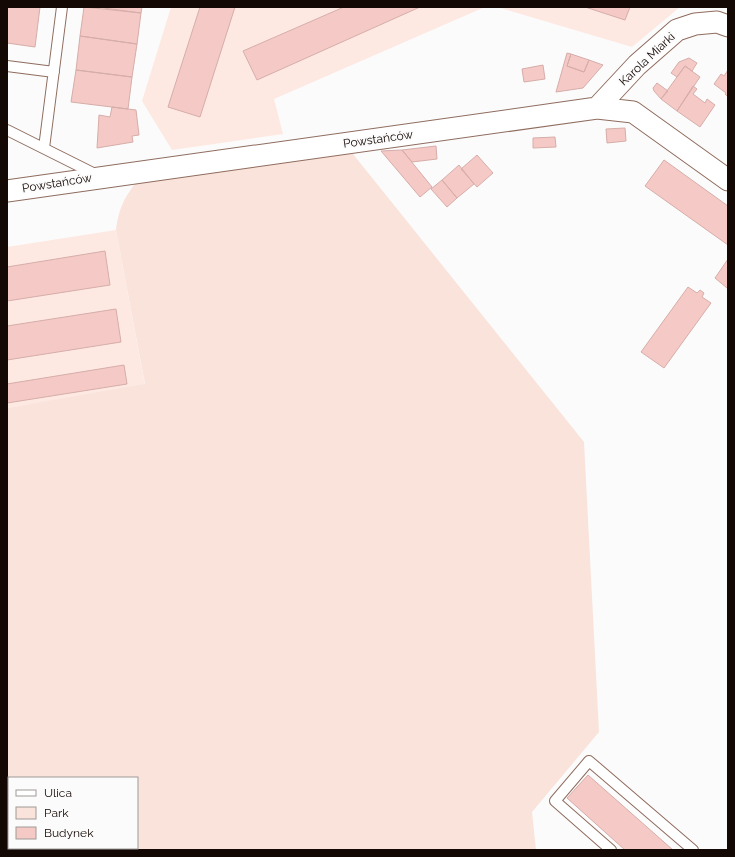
<svg xmlns="http://www.w3.org/2000/svg" width="735" height="857" viewBox="0 0 735 857" font-family="Raleway,sans-serif">
	<style>
		.built { fill: #fde9e2 }
		.green { fill: #f9e3db; fill-rule: evenodd }
		.building { fill: #f5cac6; stroke: #d6ada9 }
		.lines { fill: none; stroke-linecap: round; stroke-linejoin: round }
		.service-casing { stroke: #8f6c5e; stroke-width: 12 }
		.minor-casing { stroke: #8f6c5e; stroke-width: 23 }
		.service { stroke: #fff; stroke-width: 10 }
		.minor { stroke: #fff; stroke-width: 21 }
		.labels { text-anchor: middle; dominant-baseline: central; stroke-width: 3.5; stroke-linejoin: round; paint-order: stroke }
		.street-label { font-size: 12px; fill: #140804; stroke: #fbfbfb }
	</style>
	<rect width="100%" height="100%" fill="#fbfbfb"/>
	<path class="built" d="M171,7h314l-211,92 9,35 -111,16 -30,-49z
		M497,7h183l-48,40z
		M116,230l29,155 -138,23v-161z"/>
	<path class="green" d="M349,149l235,293 15,290 -67,80 4,38h-529v-442l138,-24 -29,-154c3,-23 9,-34 23,-51zM9,778h128v70h-128z"/>
	<path class="building" d="M7,7h33l-5,40 -28,-4z
		M84,7l57,6 -4,31 -57,-8z
		M96,7h46l-1,6z
		M200,7h35l-35,110 -32,-10z
		M344,7h76l-163,73 -14,-29z
		M585,7h45l-5,13z
		M80,36l57,8 -5,33 -56,-7z
		M567,53l4,1 -4,12 17,6 5,-12 14,5 -20,23 -27,4z
		M571,54l18,6 -5,12 -17,-6z
		M689,58l8,5 -5,8 -7,-5 -8,11 -6,-4 8,-11z
		M543,65l2,14 -21,3 -2,-13z
		M685,66l15,11 -23,34 -16,-12z
		M76,70l56,7 -4,32 -57,-7z
		M728,70v27l-3,-3 1,-1 -12,-9 7,-10 3,2z
		M657,83l11,8 -7,8 -7,-8 -1,-3z
		M693,86l4,3 -4,5 12,9 2,-4 8,6 -15,22 -23,-16z
		M112,107l24,3 3,25 -7,1 1,6 -36,6 2,-33 11,2z
		M625,128l1,13 -19,2 -1,-14z
		M555,137l1,10 -23,1v-10z
		M436,146l1,13 -25,3 -10,-12z
		M402,150l30,37 -12,10 -39,-46z
		M477,155l16,18 -16,14 -16,-18z
		M664,160l64,46v39l-83,-59z
		M459,165l15,19 -17,14 -15,-18z
		M442,180l15,18 -10,9 -16,-18z
		M105,251l5,34 -103,16v-34z
		M728,259v27l-1,2 -12,-10z
		M688,287l9,6 3,-3 4,3 -2,4 9,6 -47,65 -23,-16z
		M116,309l5,33 -114,18v-34z
		M124,365l3,19 -120,19v-19z
		M588,775l85,75h-48l-58,-52z"/>
	<g class="lines">
		<g class="service-casing">
			<path id="service" d="M7,66l47,6
				M7,130l90,45
				M44,148l18,-141
				M611,850l-56,-49 34,-40 104,89"/>
		</g>
		<g class="minor-casing">
			<path id="minor" d="M597,108l40,-43 40,-35 18,-6 22,-2 11,4
				M7,191l590,-83 36,4 95,68"/>
		</g>
		<use href="#service" class="service"/>
		<use href="#minor" class="minor"/>
	</g>
	<g class="labels">
		<g class="street-label">
			<text transform="translate(647 59) rotate(-43)">Karola Miarki</text>
			<text transform="translate(378 139) rotate(-8)">Powstańców</text>
			<text transform="translate(57 183) rotate(-9)">Powstańców</text>
		</g>
	</g>
	<rect width="735" height="857" fill="none" stroke="#140804" stroke-width="16"/>
	<rect x="8" y="777" width="130" height="72" fill="#fbfbfb" stroke="#9f9a98"/>
	<rect x="16" y="790" width="20" height="6" fill="#ffffff" stroke="#9f9a98"/>
	<text x="44" y="797" font-size="12" fill="#140804">Ulica</text>
	<rect x="16" y="807" width="20" height="12" fill="#f9e3db" stroke="#9f9a98"/>
	<text x="44" y="817" font-size="12" fill="#140804">Park</text>
	<rect x="16" y="827" width="20" height="12" fill="#f5cac6" stroke="#9f9a98"/>
	<text x="44" y="837" font-size="12" fill="#140804">Budynek</text>
</svg>
